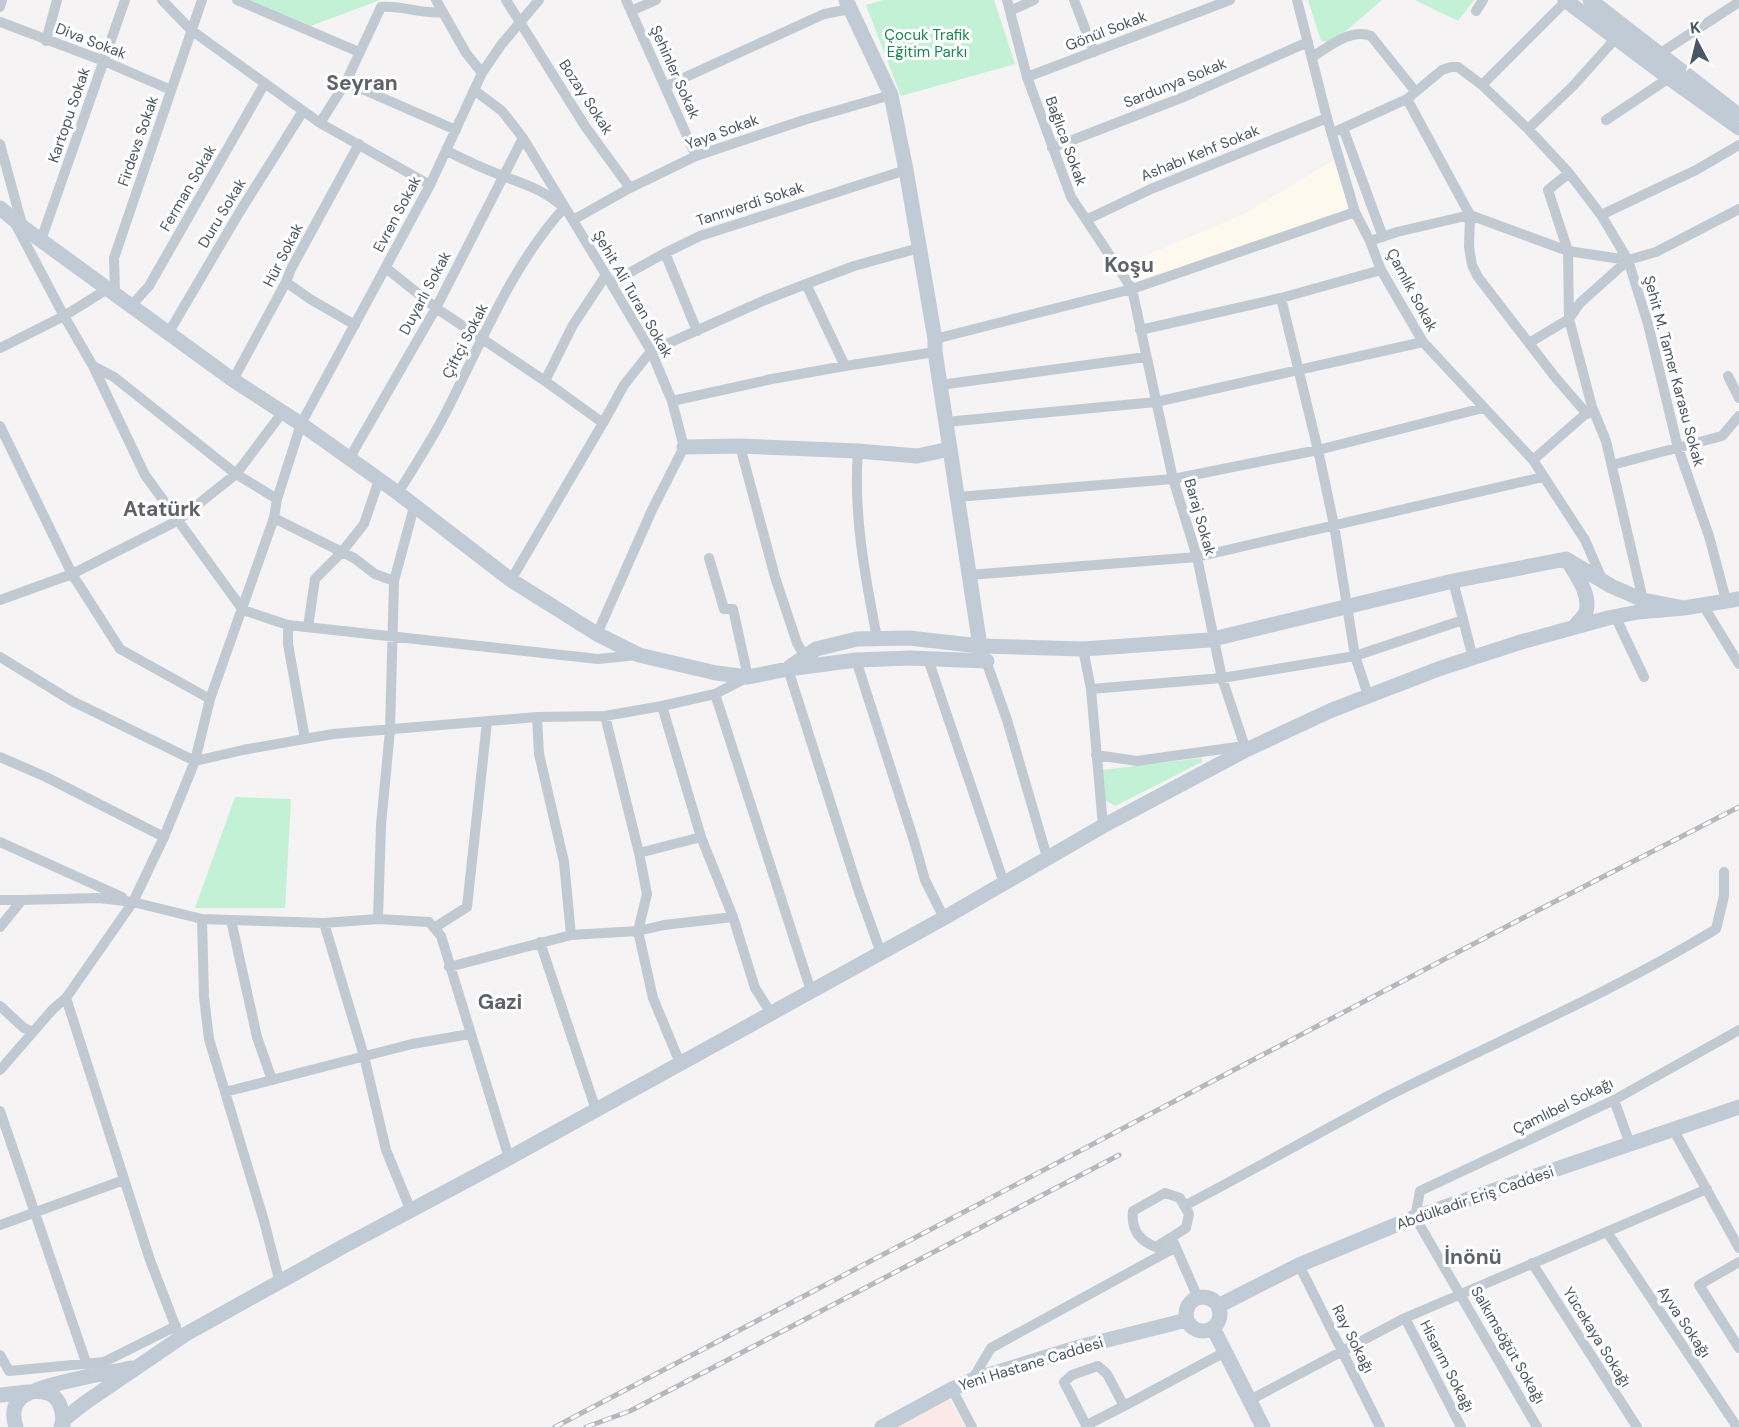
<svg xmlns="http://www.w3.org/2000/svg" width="1739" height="1427" viewBox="0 0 1739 1427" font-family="'DM Sans',sans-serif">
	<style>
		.commercial { fill: #fdf9ef }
		.medical { fill: #fce8e6 }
		.park { fill: #c3f1d5 }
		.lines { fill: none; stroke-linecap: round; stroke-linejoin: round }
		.street { stroke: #c1cad2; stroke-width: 10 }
		.secondary { stroke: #c1cbd6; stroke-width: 15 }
		.rail-casing { stroke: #b5b8bd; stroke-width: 5 }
		.rail { stroke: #fff; stroke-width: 3; stroke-dasharray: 9; stroke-linecap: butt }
		.labels { text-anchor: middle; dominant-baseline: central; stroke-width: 6; stroke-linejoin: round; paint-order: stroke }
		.street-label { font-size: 15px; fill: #4a5661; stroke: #fff }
		.park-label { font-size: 15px; fill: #17864f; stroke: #fff }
		.district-label { font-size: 21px; font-weight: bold; fill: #5f6368; stroke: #fff }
	</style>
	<rect width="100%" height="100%" fill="#f5f3f3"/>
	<path class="commercial" d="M1335,159l16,52 -211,72 -7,-22 113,-48z"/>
	<path class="medical" d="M949,1399l16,28h-67z"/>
	<path class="park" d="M250,0h130l-69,26z
		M883,0h111l21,64 -114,32 -35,-91z
		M1308,0h74l-49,42 -12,-1z
		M1415,0h59l-16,21z
		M1202,758v4l-87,44 -12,-7 -1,-29z
		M235,797l56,2 -6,109h-90z"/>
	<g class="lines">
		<path class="street" d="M162,0l29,30 129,93 110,62
			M237,0l122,52
			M436,0l30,53 16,20
			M506,0l79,126 45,62
			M626,0l70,156
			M1074,0l20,52
			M1297,0l30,118 28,94 15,29 11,29 42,72 110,118 52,80 17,39
			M0,7l2,-7
			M631,11l25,-11
			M1010,11l24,-11
			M1476,11l7,-11
			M0,22l104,39 67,29
			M46,41l11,-41
			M1659,54l80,-52
			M1312,57c17,-10 38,-29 59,-21l44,55
			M1027,77l203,-77
			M346,82l110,48
			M1482,85l84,-84
			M666,86l158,-72 26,-5
			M474,90l28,21 21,27 83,137 45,76 21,50 12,46 -32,63 -55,124
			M1407,99l63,116 -1,32 3,18 6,12 77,100 32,37
			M1606,120l63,-42
			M320,123l26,-41 35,-75c22,-2 41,8 62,5
			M1343,128l40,109
			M1528,129l45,-43 43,-48
			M1332,133l75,-34 35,-29 9,-3h7l24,18 46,44 41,44 32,42 27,45 20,64 30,124 31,88 17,64
			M0,144l23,84
			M1052,148l134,-52 122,-54
			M1569,173l-21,17 20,61 1,68 23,88 14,34 37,159
			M1601,215l95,-45 43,-25
			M573,220l57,-32 66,-32 108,-36 87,-25
			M1086,220l65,-31 176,-71
			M16,225l48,91 29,50 52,109 98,135 45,15 310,34 40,-4
			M41,240l84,-240
			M1370,241l27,-9 73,-17 98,36 60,9 28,-8 83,-43
			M665,253l32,78
			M386,268l50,40 109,73 58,42 21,-38 27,-34 114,-51 41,-16 48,-18 65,-18
			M286,282l24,17 45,26
			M611,283l54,-30 35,-17 206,-66
			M806,284l39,82 90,-14
			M115,293l-1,-35 88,-258
			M132,305l17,-19 116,-203
			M1140,330l141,-32
			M169,332l70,-119 64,-102
			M935,339l197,-50 -61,-92 -44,-120 -20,-77
			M1529,343l40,-24 11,-16 48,-43
			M0,348l64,-32 45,-28
			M93,366l21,11 122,97 41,25
			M1728,376l11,22
			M233,380l53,-98 5,-13 68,-125
			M545,381l28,-56 33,-50
			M940,385l206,-28
			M672,401l100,-22 73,-13
			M946,422l210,-20 267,-60
			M0,426l72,148 48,75 90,50
			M740,446l35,131 22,66 8,14
			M858,451c-5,62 7,125 19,187
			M349,459l87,-151 87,-170
			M1533,460l57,-50
			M1612,465l110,-29 17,-20
			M398,493c16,-26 33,-52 47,-79 36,-70 66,-148 119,-206 -20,-18 -37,-23 -61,-32 -19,-7 -38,-16 -56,-25
			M957,497l216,-18 145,-29 165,-42
			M274,518l80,40 21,16 19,7
			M969,575l228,-18 346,-80
			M511,580l92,-157
			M1453,581l20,77
			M0,600l72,-26 105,-53 59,-47 46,-61
			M1703,605l36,59
			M1615,616l29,61
			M288,625v19l17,95
			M308,627l7,-48 26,-26 23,-29 15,-44
			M1083,649l8,40 12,137
			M984,655l23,65 40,137
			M0,657l72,44 123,60 48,-11 90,-16 204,-17 68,-1 57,-10 53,-12 33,-17 -15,-68h-9l-15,-51
			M928,659l76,224
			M856,660l58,181 11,39 19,38
			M788,669l70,220 23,64
			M1091,689l131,-11 133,-22 108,-36
			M715,694l96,297
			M1368,695l-13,-39 -21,-131 -16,-75 -37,-152 100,-28
			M662,706l39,131 32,80
			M1246,750l-24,-72 -25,-121 -24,-78 -41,-190 223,-77
			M1096,755l41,6 107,-15
			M0,757l46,20 118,60
			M0,842l122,55
			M639,853l62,-16
			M0,900h22l-22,27
			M22,900l77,-2 34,4 69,17 29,1 93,3 54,-4 51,3 12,14 68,222
			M202,919l2,78 5,42 55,182 16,62
			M378,919l3,-94 9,-95 4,-149 20,-74
			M231,920l26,117 15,43
			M324,923l40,133 22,94 25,61
			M434,928l33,-21 20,-185
			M571,935l67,-4 9,-37 -8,-41 -34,-137
			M540,942l56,168
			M449,967l122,-32 -7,-73 -25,-108 -2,-37
			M0,1006l24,22 9,4
			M680,1063l-27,-65 -15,-67 26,-6 69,-8 22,71 16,25
			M0,1070l53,-61 13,-11
			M225,1092l187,-48 58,-10
			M1614,1100l16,44
			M0,1111l87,254
			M1673,1129l66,119
			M1165,1193l15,5 9,16 -3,14 -30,19c-17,-6 -25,-18 -23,-36z
			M1184,1206c69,-36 136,-74 204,-110 109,-55 223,-103 328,-167l8,-33v-24
			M0,1225l124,-45
			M1607,1232l130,195
			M1174,1243l24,55
			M1739,1262l-40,23 40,63
			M1532,1263l105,164
			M1299,1265l81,162
			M1405,1318l56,109
			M180,1338l-30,-78 -84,-262 67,-96 31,-65 31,-76 15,-62 64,-181 3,-19 24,-75 129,-239 52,-112 19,-28 38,-45
			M0,1355l9,16 95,-9 72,-36
			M972,1380l19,-32 185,-101
			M952,1389l20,38
			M1250,1400l155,-82 302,-129
			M1087,1425l37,-19
			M1087,1427l-23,-45 8,-7 26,-9 9,8 17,32 101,-54
			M1537,1427l-122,-210 5,-26 194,-91 125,-70"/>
		<path class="secondary" d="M846,0l45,95 15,75 29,169v13l15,97
			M1565,0l104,78 70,50
			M1590,0l147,114
			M0,208l24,20 209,152 68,44 97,69 113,87 86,54 42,21 77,18 32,4 40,-8 68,-9 54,-2 77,3
			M684,447l56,-1 118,5 59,5 33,-7 30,197
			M1568,561c8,14 23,33 18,51 -2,5 -9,11 -12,15
			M790,667l26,-18 41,-10 52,-1 71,8 103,3 126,-9 244,-59 113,-22 45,27 32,14 41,8 55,-9
			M1186 1314a17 17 0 1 1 34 0a17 17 0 1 1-34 0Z
			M1218,1306l81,-41 116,-48 324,-110
			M1213,1328l50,99
			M0,1395c33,-2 64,-16 63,32
			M16,1427c-3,-9 -4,-19 3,-27 12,-15 90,-27 112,-32
			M61,1427l2,-7 23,-18 100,-68 158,-88 165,-88 435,-240 159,-92 143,-76 86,-40 109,-42 80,-26 87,-24 30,-6 46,-4
			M882,1427l70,-38 20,-9 107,-33 108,-27"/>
		<g class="rail-casing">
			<path id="rail" d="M555,1427l964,-507 220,-113
				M586,1427l44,-16 489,-256"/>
		</g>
		<use href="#rail" class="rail"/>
	</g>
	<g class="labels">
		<g class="street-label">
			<text transform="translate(1106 31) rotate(-21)">Gönül Sokak</text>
			<text transform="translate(91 41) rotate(21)">Diva Sokak</text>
			<text transform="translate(675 72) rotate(66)">Şehinler Sokak</text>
			<text transform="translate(1175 83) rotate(-22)">Sardunya Sokak</text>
			<text transform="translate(586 97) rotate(57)">Bozay Sokak</text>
			<text transform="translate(69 115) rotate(-71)">Kartopu Sokak</text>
			<text transform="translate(722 132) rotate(-20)">Yaya Sokak</text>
			<text transform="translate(138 141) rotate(-71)">Firdevs Sokak</text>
			<text transform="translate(1066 141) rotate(70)">Bağlıca Sokak</text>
			<text transform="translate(1200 153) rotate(-22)">Ashabı Kehf Sokak</text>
			<text transform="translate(188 188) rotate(-60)">Ferman Sokak</text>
			<text transform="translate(750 204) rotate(-18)">Tanrıverdi Sokak</text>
			<text transform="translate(222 213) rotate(-59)">Duru Sokak</text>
			<text transform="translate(397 214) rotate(-62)">Evren Sokak</text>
			<text transform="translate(283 255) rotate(-63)">Hür Sokak</text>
			<text transform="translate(1412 290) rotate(62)">Çamlık Sokak</text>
			<text transform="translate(425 293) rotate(-62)">Duyarlı Sokak</text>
			<text transform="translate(633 294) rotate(60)">Şehit Ali Turan Sokak</text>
			<text transform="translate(465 341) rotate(-63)">Çiftçi Sokak</text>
			<text transform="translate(1674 371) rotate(75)">Şehit M. Tamer Karasu Sokak</text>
			<text transform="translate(1200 517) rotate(74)">Baraj Sokak</text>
			<text transform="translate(1563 1106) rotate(-26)">Çamlıbel Sokağı</text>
			<text transform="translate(1475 1198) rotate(-19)">Abdülkadir Eriş Caddesi</text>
			<text transform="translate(1684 1322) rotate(56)">Ayva Sokağı</text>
			<text transform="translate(1597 1337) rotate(58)">Yücekaya Sokağı</text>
			<text transform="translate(1353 1339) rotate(63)">Ray Sokağı</text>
			<text transform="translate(1508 1345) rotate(60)">Salkımsöğüt Sokağı</text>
			<text transform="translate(1031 1364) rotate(-17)">Yeni Hastane Caddesi</text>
			<text transform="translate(1447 1366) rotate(63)">Hisarım Sokağı</text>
		</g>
		<g class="park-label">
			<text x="927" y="35">Çocuk Trafik<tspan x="927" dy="17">Eğitim Parkı</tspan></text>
		</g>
		<g class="district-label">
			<text x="362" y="83">Seyran</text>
			<text x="1129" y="265">Koşu</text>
			<text x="162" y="509">Atatürk</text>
			<text x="500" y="1002">Gazi</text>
			<text x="1473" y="1257">İnönü</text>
		</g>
	</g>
	<g transform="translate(1697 42) rotate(353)" stroke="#ffffff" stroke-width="4.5" paint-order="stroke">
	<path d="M0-4.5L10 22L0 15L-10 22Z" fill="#4a5661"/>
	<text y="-9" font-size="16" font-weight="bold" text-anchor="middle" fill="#4a5661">K</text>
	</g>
</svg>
